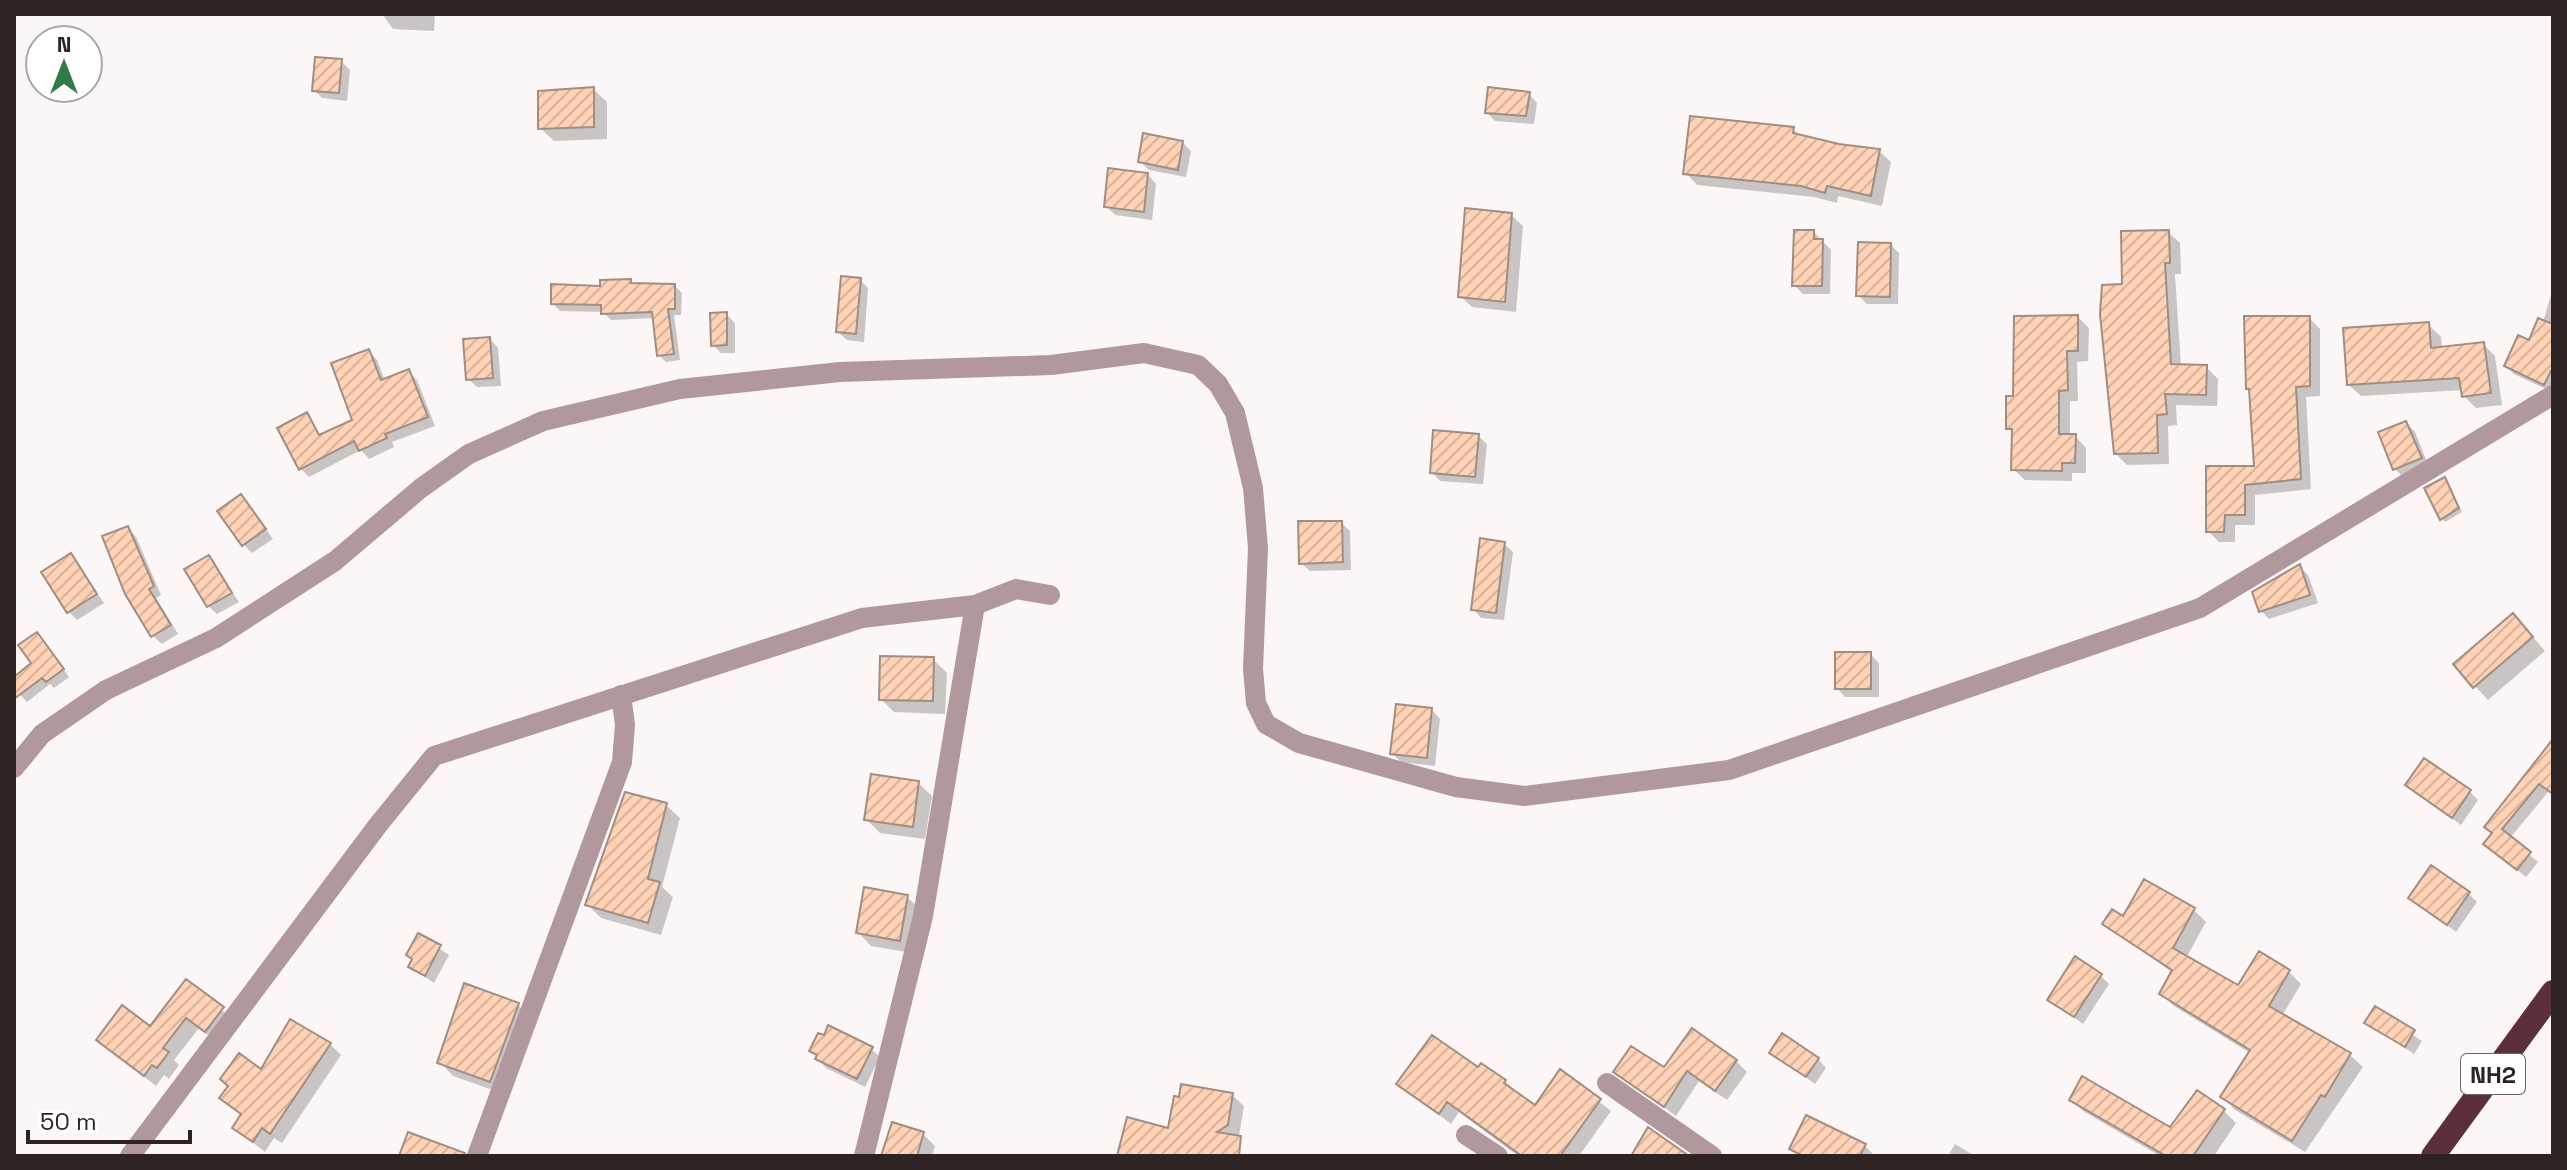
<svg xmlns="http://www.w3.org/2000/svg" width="2567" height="1170" viewBox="0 0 2567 1170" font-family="'Space Grotesk',sans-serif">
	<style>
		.shadow { fill: #0003 }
		.building { fill: url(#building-hatch); stroke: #9f8e83; stroke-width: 2 }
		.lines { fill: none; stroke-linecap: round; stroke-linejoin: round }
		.minor { stroke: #b0989d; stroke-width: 20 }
		.highway { stroke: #5a2f3a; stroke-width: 24 }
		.labels { text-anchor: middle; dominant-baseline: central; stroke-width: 6; stroke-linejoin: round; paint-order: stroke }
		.shield { fill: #fff; stroke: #6b6564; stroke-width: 2 }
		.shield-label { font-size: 24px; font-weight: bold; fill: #2c2322 }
	</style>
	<defs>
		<pattern id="building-hatch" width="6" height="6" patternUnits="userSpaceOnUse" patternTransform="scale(2)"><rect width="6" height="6" fill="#ffd1b5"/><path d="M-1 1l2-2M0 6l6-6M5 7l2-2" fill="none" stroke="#dbb39b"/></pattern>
	</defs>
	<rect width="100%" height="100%" fill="#fcf7f6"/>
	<path class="shadow" d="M382,14h53l-1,17 -41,-2z
		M341,61l9,9 -3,31 -25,-3 -8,-8z
		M593,89l14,13v37l-53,2 -14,-13z
		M1529,94l8,9 -3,21 -39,-3 -8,-8z
		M1793,129l7,8 38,9 41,5 12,11 -9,44 -44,-10 -1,7 -23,-6 -117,-12 -11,-12z
		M1182,142l9,9 -5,26 -37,-7 -9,-9z
		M1148,175l8,9 -4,36 -37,-5 -9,-9z
		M1511,215l12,11 -7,86 -44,-5 -12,-11z
		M1814,232l17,18 -1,44h-27l-9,-9z
		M2168,232l12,11 1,31h-6l6,93h25l12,12 -1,27 -41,-1 1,20 -9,1 1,38 -42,1 -11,-11 8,-168z
		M1891,245l8,8 -1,51h-31l-9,-9z
		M860,280l8,8 -4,54 -17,-2 -9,-8z
		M630,281l4,4 41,1 7,7 -1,22h-7l6,45 -14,2 -7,-7 -5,-37 -43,2 -8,-8 -43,-1 -7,-7z
		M2553,288v101l-1,3 -38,-18 -8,-8 24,-23 13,-21z
		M726,314l9,9v30h-14l-8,-8z
		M2078,317l11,11 -1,33 -11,1 1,39h-8v35h5l11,12v25h-14v8l-47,-1 -12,-11 1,-35 -6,-6 7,-30z
		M2309,318l11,11v67l-14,1 5,92 -56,6v30h-20v17h-16l-11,-11 48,-63 -5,-76 -3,-4z
		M2428,324l13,13 1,12 41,-5 12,12 7,49 -26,3 -12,-12 -1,-6 -102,6 -13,-12z
		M490,339l8,9 3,38 -24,1 -9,-8z
		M369,351l8,9 8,21 23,-9 9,8 18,46 -43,16 2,5 -25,12 -8,-9 -52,27 -8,-8 5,-54 15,21 33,-15z
		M2406,423l9,9 14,35 -26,10 -8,-8z
		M1478,436l9,8 -4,40 -43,-3 -8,-9z
		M2448,483l14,29 -17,10 -3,-4z
		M249,506l24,33 -21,14 -8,-8z
		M1341,523l9,8 1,39 -41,1 -9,-8z
		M128,528l8,9 25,58 -5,3 22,36 -16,10 -9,-8z
		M1504,544l9,8 -9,68 -23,-2 -8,-9z
		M71,556l33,47 -27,17 -9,-9z
		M209,557l30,45 -22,12 -9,-8z
		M2300,567l8,8 10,28 -49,16 -9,-9z
		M2526,629l19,22 -57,49 -13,-14z
		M44,642l25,35 -15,11 -4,-4 -23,18 -13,-14v-9l20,-16z
		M1870,654l9,9v34h-34l-8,-9z
		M933,659l14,14 -2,41 -51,-2 -13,-13z
		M1432,710l8,9 -5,47 -34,-4 -9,-9z
		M2553,759v35l-4,-3 -39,47 28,24 -12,15 -40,-33z
		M918,783l14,13 -7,43 -45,-6 -14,-14z
		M2408,785l62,7 8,8 -17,25z
		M666,805l14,13 -18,69 11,10 -12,38 -60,-17 -14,-14z
		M2468,893l9,9 -21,30 -45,-34z
		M907,897l14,13 -8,43 -42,-7 -13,-14z
		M2194,910l12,12 -20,36 53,30 50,-16 12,12 -19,32 68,39 13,12 -58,85 -70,-42 -12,-13 27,-44 -76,-47 -13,-12 12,-21 -68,-49z
		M419,935l30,20 -15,28 -24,-16z
		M2100,975l9,9 -26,40 -34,-25z
		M186,982l48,38 -17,22 -18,-14 -25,32 5,5 -10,14 -5,-4 -8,11 -58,-46 52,-11z
		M518,1005l14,14 -28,75 -51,-18 -13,-14z
		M2375,1009l47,32 -8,13 -47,-31z
		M330,1044l11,11 -59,88 -8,-5 -9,14 -31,-24 8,-12 -20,-18 8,-11z
		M871,1049l9,8 -15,30 -39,-19 -14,-17z
		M1772,1052l46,7 8,9 -11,16z
		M1736,1061l11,11 -20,28 -28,-19 -23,35 -60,-44z
		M1479,1070l25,11 31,27 26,-36 50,39 -32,45h-61l-59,-44 -8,12 -52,-40z
		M1232,1095l12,11 -5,30 -60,12z
		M2071,1099l100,31 53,-19 12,12 -22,33h-54l-77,-45z
		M923,1134l12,12 -3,10h-49z
		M1955,1144l20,12h-27z
		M1865,1146l10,10h-76l-7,-7z"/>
	<path class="building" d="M315,57l27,2 -3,34 -27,-2z
		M594,87v40l-56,2v-38z
		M1488,87l42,5 -4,24 -41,-3z
		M1690,116l104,11 -1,6 46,11 41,5 -9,47 -44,-10 -2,7 -24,-7 -118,-12z
		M1143,133l40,8 -5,29 -40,-8z
		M1108,168l40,5 -4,39 -40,-5z
		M1465,208l47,5 -7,89 -47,-5z
		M1794,230h20v9h9l-1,47h-30z
		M2169,230l1,33h-5l6,101 36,1 -1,30 -41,-1 2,20 -10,1 1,38 -44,1 -14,-140 2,-29 20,-1 -1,-53z
		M1858,242l33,1 -1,54 -34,-1z
		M841,276l20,2 -5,56 -20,-2z
		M631,279v4l44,1v25h-7l6,45 -17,2 -5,-44 -51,2v-9l-50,-1v-20l49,2v-6z
		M727,312v33l-16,1 -1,-33z
		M2078,315v36h-11l1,39 -9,1v43h17l-1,29h-13v8l-51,-1 1,-41h-6v-33h7l1,-80z
		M2244,316h66v70l-14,1 5,92 -56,6v30h-20l-1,17h-18v-66h48l-5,-77h-3z
		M2538,318l15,6v43l-9,18 -40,-19 14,-31 11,5z
		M2429,322l2,26 53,-6 7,51 -29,4 -3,-19 -112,7 -4,-57z
		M490,337l3,41 -27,2 -3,-41z
		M369,349l12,31 28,-11 19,48 -43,17 2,4 -28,13 -5,-10 -55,29 -22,-42 30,-16 12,23 33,-15 -21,-57z
		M2406,421l16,37 -29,12 -15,-38z
		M1433,430l46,4 -4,43 -45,-4z
		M2445,477l14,31 -19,12 -16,-32z
		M241,494l25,35 -24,17 -25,-35z
		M1298,521h44l1,41 -44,2z
		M128,526l26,60 -5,3 22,36 -20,12 -26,-43 -23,-58z
		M1480,538l25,4 -9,71 -25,-3z
		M71,553l26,41 -30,19 -26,-41z
		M209,555l23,38 -25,14 -23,-38z
		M2300,564l10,31 -51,17 -7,-20z
		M2513,613l20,24 -60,51 -20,-24z
		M37,632l27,37 -18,13 -4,-4 -28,21v-22l17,-14 -13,-18z
		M1835,652h36v37h-36z
		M880,656l54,1 -1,44 -54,-1z
		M1396,704l36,4 -5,50 -37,-4z
		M2553,739v55l-14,-10 -37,45 29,23 -14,18 -34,-26 9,-11 -8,-6z
		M2424,758l47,32 -19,28 -47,-33z
		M871,774l48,7 -6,46 -49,-7z
		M625,792l42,11 -19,76 12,3 -12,41 -63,-18z
		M2431,865l39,27 -23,33 -39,-27z
		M2144,879l51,29 -22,40 65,37 21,-34 31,19 -21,36 82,47 -26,44 -4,-2 -29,46 -72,-44 30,-47 -91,-56 13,-24 -70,-46 10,-15 11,7z
		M864,887l44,8 -8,46 -44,-8z
		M418,933l23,12 -16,31 -17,-9 4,-8 -6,-4z
		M2075,956l27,18 -28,43 -27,-17z
		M186,979l38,28 -19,25 -19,-14 -23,30 6,4 -12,16 -5,-3 -8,11 -48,-36 26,-35 28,21z
		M464,983l55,20 -29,79 -53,-19z
		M2375,1006l40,24 -10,17 -41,-24z
		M290,1019l41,24 -61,91 -8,-6 -9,14 -21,-14 9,-14 -22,-16 9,-12 -8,-7 19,-26 22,16z
		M828,1025l45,22 -16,32 -42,-20 2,-4 -8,-4 9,-18 6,2z
		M1692,1028l45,32 -22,31 -28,-20 -23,36 -51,-35 18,-26 33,21z
		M1782,1033l37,25 -13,19 -37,-24z
		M1432,1035l46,32 3,-4 25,17 -2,3 31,22 25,-36 41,30 -41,57h-38l-75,-54 -8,12 -43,-30z
		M2082,1076l88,51 27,-37 28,19 -32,47h-27l-97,-56z
		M1181,1084l52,9 -5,32 -11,7 24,4 -2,20h-122l10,-39 41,11 6,-32 5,1z
		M1806,1115l60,29 -6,12h-57l-14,-7z
		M892,1122l32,10 -7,24h-36z
		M1648,1127l41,29h-58z
		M408,1132l57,21 -1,3h-65z"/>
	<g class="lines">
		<path class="minor" d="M14,768l28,-34 64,-44 110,-52 119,-77 86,-73 48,-34 74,-33 137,-32 160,-17 211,-7 93,-12 54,12 20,19 17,29 18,75 5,60 -5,121 3,34 10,21 33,19 157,44 68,9 205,-26 471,-162 353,-213
			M1607,1083l105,73
			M1466,1135l32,21
			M130,1156l248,-331 56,-69 428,-138 113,-13
			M477,1156l145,-394 3,-37 -4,-30
			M864,1156l59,-240 52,-311 41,-16 34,6"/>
		<path class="highway" d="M2433,1156l120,-164"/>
	</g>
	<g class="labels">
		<rect class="shield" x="2461" y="1054" width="64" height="40" rx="6"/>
		<g class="shield-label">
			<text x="2493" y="1074">NH2</text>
		</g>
	</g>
	<rect width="2567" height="1170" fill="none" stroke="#2c2322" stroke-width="32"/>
	<g transform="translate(64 64)"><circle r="38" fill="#ffffff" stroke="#aba7a7" stroke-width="2"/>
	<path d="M0-6L14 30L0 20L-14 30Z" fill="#327a47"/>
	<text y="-12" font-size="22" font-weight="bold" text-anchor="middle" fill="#2c2322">N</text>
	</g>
	<path d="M28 1130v12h162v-12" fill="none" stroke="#2c2322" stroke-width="4"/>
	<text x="40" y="1130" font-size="24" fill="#2c2322" stroke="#ffffff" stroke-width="6" paint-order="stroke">50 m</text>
</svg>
